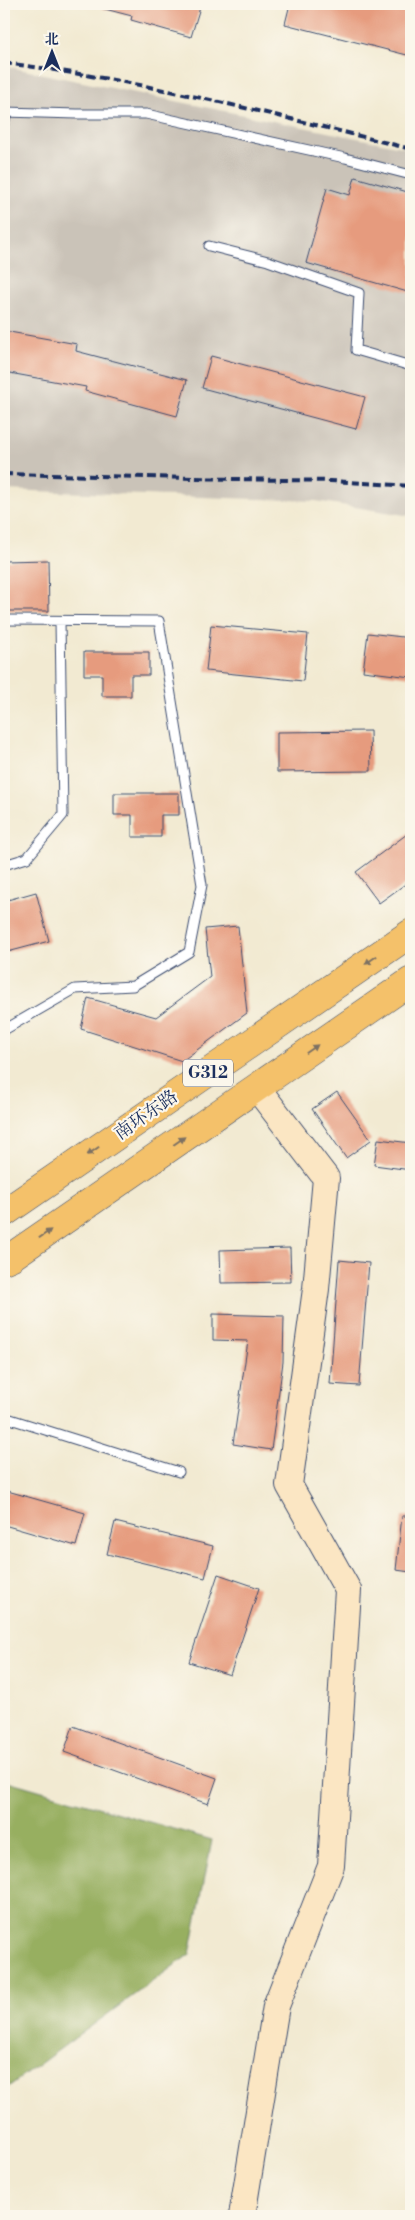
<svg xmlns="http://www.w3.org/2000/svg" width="415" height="2220" viewBox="0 0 415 2220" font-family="'Libre Bodoni','Noto Serif SC',serif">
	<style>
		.industrial { fill: #cac3b8 }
		.forest { fill: #97af60; stroke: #596f5f }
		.building { fill: #e69b7e }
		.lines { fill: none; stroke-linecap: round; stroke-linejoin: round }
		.lane-casing { stroke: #3b4b6f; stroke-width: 11 }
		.secondary-casing { stroke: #3b4b6f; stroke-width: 28 }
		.highway-casing { stroke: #3b4b6f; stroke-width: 29 }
		.lane { stroke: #fff; stroke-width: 9 }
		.secondary { stroke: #fbe6c3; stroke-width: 26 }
		.highway { stroke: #f4c16a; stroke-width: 28 }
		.rail { stroke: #1b2f5e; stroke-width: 4; stroke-dasharray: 8 4; stroke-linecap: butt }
		.oneway { fill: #7d7163 }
		.labels { text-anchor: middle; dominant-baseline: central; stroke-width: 4.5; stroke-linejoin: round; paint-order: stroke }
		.shield { fill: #fbf7ec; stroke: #5e6b89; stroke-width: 1 }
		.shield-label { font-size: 16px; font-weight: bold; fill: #1b2f5e }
		.street-label { font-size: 18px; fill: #1b2f5e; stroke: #fbf7ec }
	</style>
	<rect width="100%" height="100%" fill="#fbf7ec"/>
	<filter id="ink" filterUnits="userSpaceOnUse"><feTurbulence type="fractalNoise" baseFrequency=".02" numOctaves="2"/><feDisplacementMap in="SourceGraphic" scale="10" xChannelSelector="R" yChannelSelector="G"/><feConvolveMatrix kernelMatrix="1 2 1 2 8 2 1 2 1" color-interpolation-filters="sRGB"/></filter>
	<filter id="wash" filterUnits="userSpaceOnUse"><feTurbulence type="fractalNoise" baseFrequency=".0096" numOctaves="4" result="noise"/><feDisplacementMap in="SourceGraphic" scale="20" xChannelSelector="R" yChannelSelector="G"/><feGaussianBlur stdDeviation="1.12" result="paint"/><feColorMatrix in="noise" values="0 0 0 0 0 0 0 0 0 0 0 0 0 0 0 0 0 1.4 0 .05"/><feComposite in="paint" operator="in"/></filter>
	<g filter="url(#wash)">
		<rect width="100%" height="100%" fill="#f2ead2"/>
		<path class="industrial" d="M4,66l407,83v367l-95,-15 -312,-11z"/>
		<path class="forest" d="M4,1780l208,60 -22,114 -186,136z"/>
		<g id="blocks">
			<path class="building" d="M102,4h99l-10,33 -60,-17 1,-4 -31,-8z
				M290,4h106l15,4v48l-126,-32z
				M355,177l56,16v100l-105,-30 21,-75 23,7z
				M4,331l73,13 -1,7 111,29 -10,36 -92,-25 1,-4 -82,-15z
				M211,356l154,41 -9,32 -154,-41z
				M48,560l1,51h-45v-50z
				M211,625l97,9 -5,47 -97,-10z
				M368,633l43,5v39l-48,-6z
				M84,652h65v23h-18v21h-29v-21h-18z
				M370,731l1,40 -94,1v-40z
				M114,793h65v22h-18v22h-29v-22h-18z
				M411,831v49l-32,23 -23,-31z
				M36,892l13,49 -45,12v-52z
				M238,926l9,87 -65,48 -101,-32 7,-31 68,19 54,-40 -5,-48z
				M337,1092l34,48 -25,18 -34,-49z
				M378,1139l33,4v27l-37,-5z
				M290,1248l1,34 -70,1 -1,-33z
				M339,1260l30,3 -10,123 -29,-2z
				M213,1314l71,2 -1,46 -12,88 -38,-6 15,-103 -35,-1z
				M4,1490l81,23 -9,33 -72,-21z
				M402,1516h9v56l-15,-2z
				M115,1522l98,24 -8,32 -98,-24z
				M218,1574l41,14 -29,87 -41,-13z
				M73,1726l144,52 -9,26 -144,-52z"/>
		</g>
	</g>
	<g filter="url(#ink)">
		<use href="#blocks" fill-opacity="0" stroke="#3b4b6f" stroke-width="1"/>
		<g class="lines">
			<g class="lane-casing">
				<path id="lane" d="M4,112l73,2h69l199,44 66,17
					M4,123l3,-10
					M209,246l59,15 91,32 -3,57 55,16
					M4,620l155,1 43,264 -13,67 -56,34 -58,3 -71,41
					M4,865l23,-7 36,-43 -3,-194
					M4,1417l175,55"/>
			</g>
			<g class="secondary-casing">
				<path id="secondary" d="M242,2216l34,-210 55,-140 17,-276 -59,-105 27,-196 10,-111 -69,-90"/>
			</g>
			<g class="highway-casing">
				<path id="highway" d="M4,1213l407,-280
					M4,1260l7,-3 400,-276"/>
			</g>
			<use href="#lane" class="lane"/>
			<use href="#secondary" class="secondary"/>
			<use href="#highway" class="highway"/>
			<path class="rail" d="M4,63c138,17 272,52 407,86
				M4,474l326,7 81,5"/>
		</g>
		<defs><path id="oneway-solid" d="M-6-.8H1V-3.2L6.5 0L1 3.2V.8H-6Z" transform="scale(1.25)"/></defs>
		<g class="oneway">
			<use href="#oneway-solid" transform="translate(371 960) rotate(145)"/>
			<use href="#oneway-solid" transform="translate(312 1049) rotate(-35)"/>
			<use href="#oneway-solid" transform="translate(179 1141) rotate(-35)"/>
			<use href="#oneway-solid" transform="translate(93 1151) rotate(145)"/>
			<use href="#oneway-solid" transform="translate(45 1234) rotate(-35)"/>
		</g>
	</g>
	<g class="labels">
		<rect class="shield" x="183" y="1059.5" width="50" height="27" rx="4"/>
		<g class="shield-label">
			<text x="208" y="1073">G312</text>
		</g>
		<g class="street-label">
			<text transform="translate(146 1115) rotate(-35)">南环东路</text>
		</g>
	</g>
	<rect width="415" height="2220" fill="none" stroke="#fbf7ec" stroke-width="20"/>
	<g transform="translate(52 52)" stroke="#fbf7ec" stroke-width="4" paint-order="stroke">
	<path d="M0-4L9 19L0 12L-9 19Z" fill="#1b2f5e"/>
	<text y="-8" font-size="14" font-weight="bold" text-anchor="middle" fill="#1b2f5e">北</text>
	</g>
</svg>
